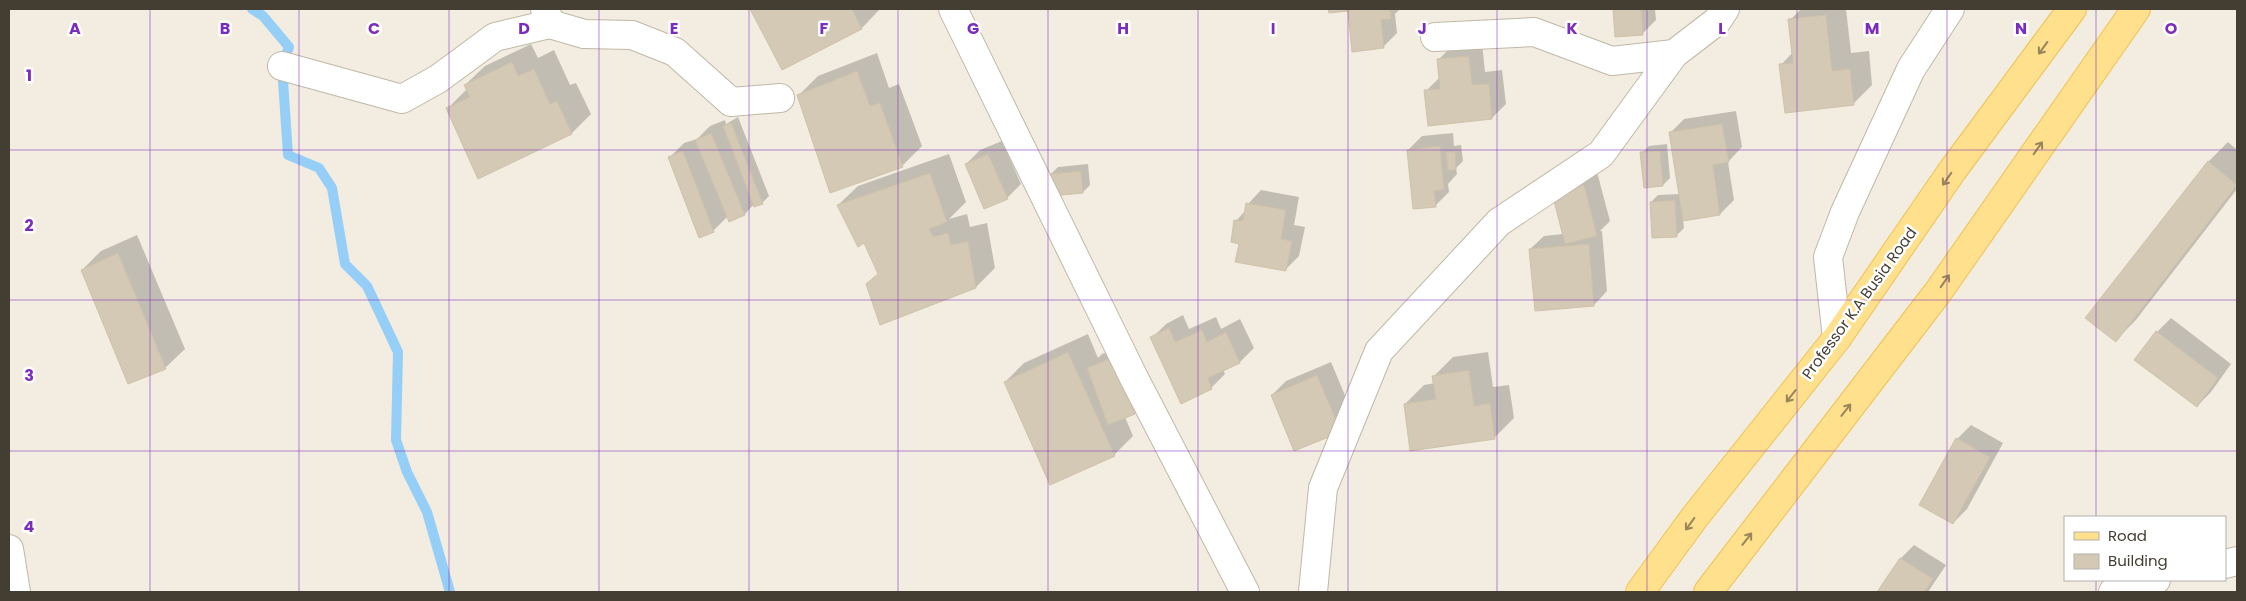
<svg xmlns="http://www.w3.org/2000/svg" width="2246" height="601" viewBox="0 0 2246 601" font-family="Poppins,sans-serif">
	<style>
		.shadow { fill: #0003 }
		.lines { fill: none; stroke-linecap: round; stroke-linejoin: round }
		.stream { stroke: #95cef7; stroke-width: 10 }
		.building { fill: #d4c9b5; stroke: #d0c1a8 }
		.minor-casing { stroke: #c1b8a6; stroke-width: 30 }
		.primary-casing { stroke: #eec152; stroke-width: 30 }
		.minor { stroke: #fff; stroke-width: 28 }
		.primary { stroke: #ffe08d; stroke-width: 28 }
		.oneway { stroke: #98865a }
		.grid { fill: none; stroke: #7b2cbf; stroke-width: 1; stroke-opacity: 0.55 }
		.labels { text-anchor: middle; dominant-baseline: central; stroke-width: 5; stroke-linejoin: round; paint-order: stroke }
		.street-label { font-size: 15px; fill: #443d31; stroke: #fff }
		.grid-label { font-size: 16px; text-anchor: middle; font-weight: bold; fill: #7b2cbf; stroke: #fff; stroke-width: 5; stroke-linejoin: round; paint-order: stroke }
	</style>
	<rect width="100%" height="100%" fill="#f2ede0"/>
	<path class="shadow" d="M752,9h128l-18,19 -80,40z
		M1329,9h71l-5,5 2,19 -14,14 -34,-38 -19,3z
		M1615,9h40l1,11 -14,14 -26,1z
		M1801,9h45l5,44 18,-2 3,34 -19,19 -72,-39 12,-13 -3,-32z
		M1482,43l3,29 17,-2 4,34 -14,14 -66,-27 14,-14 -2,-17 14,-14z
		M531,44l7,14 16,-8 16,35 6,-2 15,31 -19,19 -93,44 -32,-68 19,-19 -1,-5 20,-19z
		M877,53l12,35 10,-4 23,62 -19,19 -72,27 -32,-97 19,-19z
		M1736,111l6,36 -14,15 6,38 -14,14 -37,6 1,8 -7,7 -26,-33 7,-7 22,-1 -10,-61 14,-14z
		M738,117l31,79 -7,7 -8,1 -9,10 -15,6 -2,-4 -15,15 -43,-74 14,-14 13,-4 13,-13 15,-6 1,4z
		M1453,133l1,13 7,-1 2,16 -7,7 1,6 -9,10 1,8 -14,14 -27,-56 14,-14z
		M1002,141l19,43 -14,14 -41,-34 14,-14z
		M2228,142l9,8v39l-102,132 -19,19 92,-178z
		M1667,144l3,34 -7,7 -21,-32 7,-7z
		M949,154l17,48 -17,17 18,-5 3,13 17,-4 8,45 -19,19 -97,-14 -15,-31 -26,-37 20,-19z
		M1088,164l2,21 -7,7 -32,-18 7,-7z
		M1597,172l13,49 -10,10h2l5,60 -13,14 -64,-56 14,-13 19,-2 -10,-40z
		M1261,190l38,7 -5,28 11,2 -6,29 -14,14 -45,-27 -4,-22 10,-11 2,-6z
		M137,235l48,114 -20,19 -83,-98 19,-19z
		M1183,315l6,14 27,-12 5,12 19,-10 14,29 -14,14 -17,8 2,4 -14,14 -59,-50 14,-14z
		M2171,318l60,46 -20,28 -14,14 -40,-74z
		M1088,334l10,24 4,-4 26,-10 21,55 -14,14 -10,4 8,19 -19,19 -109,-73 19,-19z
		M1488,352l5,35 16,-2 5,33 -19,19 -90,-33 19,-19 11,-2 -1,-7 19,-19z
		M1331,362l23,55 -14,14 -68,-36 14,-14z
		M1971,425l32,18 -36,66 -14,14 4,-84z
		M1914,545l32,20 -18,27h-50l23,-34z"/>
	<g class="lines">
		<path class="stream" d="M252,9l11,7 26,31 -7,19 6,89 31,13 13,20 13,76 22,22 31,66 -2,88 11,32 20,40 23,80"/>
	</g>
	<path class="building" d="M750,9h102l10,20 -80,41z
		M1328,9h62l1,10 -10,1 3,28 -32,4 -4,-41 -19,2z
		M1613,9h28l2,26 -28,2z
		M1826,15l6,56 18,-2 4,36 -69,8 -6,-49 14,-1 -5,-44z
		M1469,56l3,29 17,-1 3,35 -64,7 -4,-36 16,-1 -3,-30z
		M512,62l6,14 16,-7 16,35 7,-3 15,33 -94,45 -32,-71 24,-11 -6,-12z
		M857,71l13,35 10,-3 23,64 -73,26 -33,-98z
		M731,123l32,81 -9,3 -31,-81z
		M1722,124l7,38 -16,3 7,50 -37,6 -14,-89z
		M711,133l34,82 -16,7 -34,-82z
		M1440,146l4,43 -10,2 2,16 -23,2 -6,-59z
		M683,151l31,81 -15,6 -31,-81z
		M1660,151l3,35 -19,2 -4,-36z
		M1446,152h9l1,18h-8z
		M988,154l20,45 -24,10 -19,-45z
		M2208,161l29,24 -121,157 -31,-24z
		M1081,171l2,22 -31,3 -2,-22z
		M930,173l17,49 -18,7 4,8 15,-4 3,12 17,-4 8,47 -96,37 -14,-41 12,-10 -14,-31 -6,4 -21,-42z
		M1584,185l13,51 -32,8 -13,-51z
		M1675,200l2,37 -25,1 -2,-36z
		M1246,203l40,7 -5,29 11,2 -6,30 -51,-9 4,-18 -8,-2 3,-22 9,1z
		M1589,244l5,62 -59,5 -6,-62z
		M118,253l48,116 -38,15 -47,-114z
		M1169,328l6,14 27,-12 5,12 19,-10 14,31 -32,15 4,11 -31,15 -31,-67z
		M2156,331l62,47 -21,29 -63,-47z
		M1068,352l47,104 -65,29 -46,-103z
		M1114,357l21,57 -27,11 -21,-57z
		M1469,370l5,36 16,-3 5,36 -85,12 -6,-47 32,-5 -4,-23z
		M1317,375l24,57 -47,19 -23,-56z
		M1956,438l34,19 -37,67 -34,-19z
		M1900,558l33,21 -9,13h-47z"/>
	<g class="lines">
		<g class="minor-casing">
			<path id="minor" d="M545,9l5,15 34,10 48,1 43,17 56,50 49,-4
				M953,9l181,369 111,214
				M1435,37l99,-5 78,29 62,-7 43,-33 8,-12
				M282,66l120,33 36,-20 57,-42 55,-13
				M1837,338l-9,-81 17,-45 66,-143 39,-60
				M9,549l7,43
				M2225,564l12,-3
				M1313,592l10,-104 56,-137 120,-129 102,-68 73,-100
				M2113,592l43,-12"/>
		</g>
		<g class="primary-casing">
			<path id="primary" d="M1640,592l54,-74 143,-180 115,-167 120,-162
				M1708,592l230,-300 198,-283"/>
		</g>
		<use href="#minor" class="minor"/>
		<use href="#primary" class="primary"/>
	</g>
	<defs><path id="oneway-shaft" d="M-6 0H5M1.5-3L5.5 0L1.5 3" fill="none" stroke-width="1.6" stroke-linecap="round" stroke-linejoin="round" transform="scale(1.25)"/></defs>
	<g class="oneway">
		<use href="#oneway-shaft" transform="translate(2043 48) rotate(126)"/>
		<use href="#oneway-shaft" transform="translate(2038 148) rotate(-55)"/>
		<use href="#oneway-shaft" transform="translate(1947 179) rotate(125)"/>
		<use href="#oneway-shaft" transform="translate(1945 281) rotate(-55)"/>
		<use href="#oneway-shaft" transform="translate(1791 396) rotate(128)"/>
		<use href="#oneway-shaft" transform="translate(1846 410) rotate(-52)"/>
		<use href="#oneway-shaft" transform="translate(1690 524) rotate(126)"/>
		<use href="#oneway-shaft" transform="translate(1747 539) rotate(-52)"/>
	</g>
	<path class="grid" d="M150,9v583M299,9v583M449,9v583M599,9v583M749,9v583M898,9v583M1048,9v583M1198,9v583M1348,9v583M1497,9v583M1647,9v583M1797,9v583M1947,9v583M2096,9v508M9,150h2228M9,300h2228M9,451h2228M2096,580v12"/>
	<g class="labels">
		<g class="street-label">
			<text transform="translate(1859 303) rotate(-54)">Professor K.A Busia Road</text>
		</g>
	</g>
	<g class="grid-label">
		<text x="75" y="34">A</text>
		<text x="225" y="34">B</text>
		<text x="374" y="34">C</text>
		<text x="524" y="34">D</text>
		<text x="674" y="34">E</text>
		<text x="824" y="34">F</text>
		<text x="973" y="34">G</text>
		<text x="1123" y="34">H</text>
		<text x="1273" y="34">I</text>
		<text x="1422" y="34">J</text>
		<text x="1572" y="34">K</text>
		<text x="1722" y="34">L</text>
		<text x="1872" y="34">M</text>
		<text x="2021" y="34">N</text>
		<text x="2171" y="34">O</text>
		<text x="29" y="81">1</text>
		<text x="29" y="231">2</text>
		<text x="29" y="381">3</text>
		<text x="29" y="532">4</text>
	</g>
	<rect width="2246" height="601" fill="none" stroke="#443d31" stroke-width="20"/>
	<rect x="2064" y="516" width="162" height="65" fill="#ffffff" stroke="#b4b1ad"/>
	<rect x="2074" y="532" width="25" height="8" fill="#ffe08d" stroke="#b4b1ad"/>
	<text x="2108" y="541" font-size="15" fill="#443d31">Road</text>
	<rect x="2074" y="554" width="25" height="15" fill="#d4c9b5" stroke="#b4b1ad"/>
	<text x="2108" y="566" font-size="15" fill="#443d31">Building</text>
</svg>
